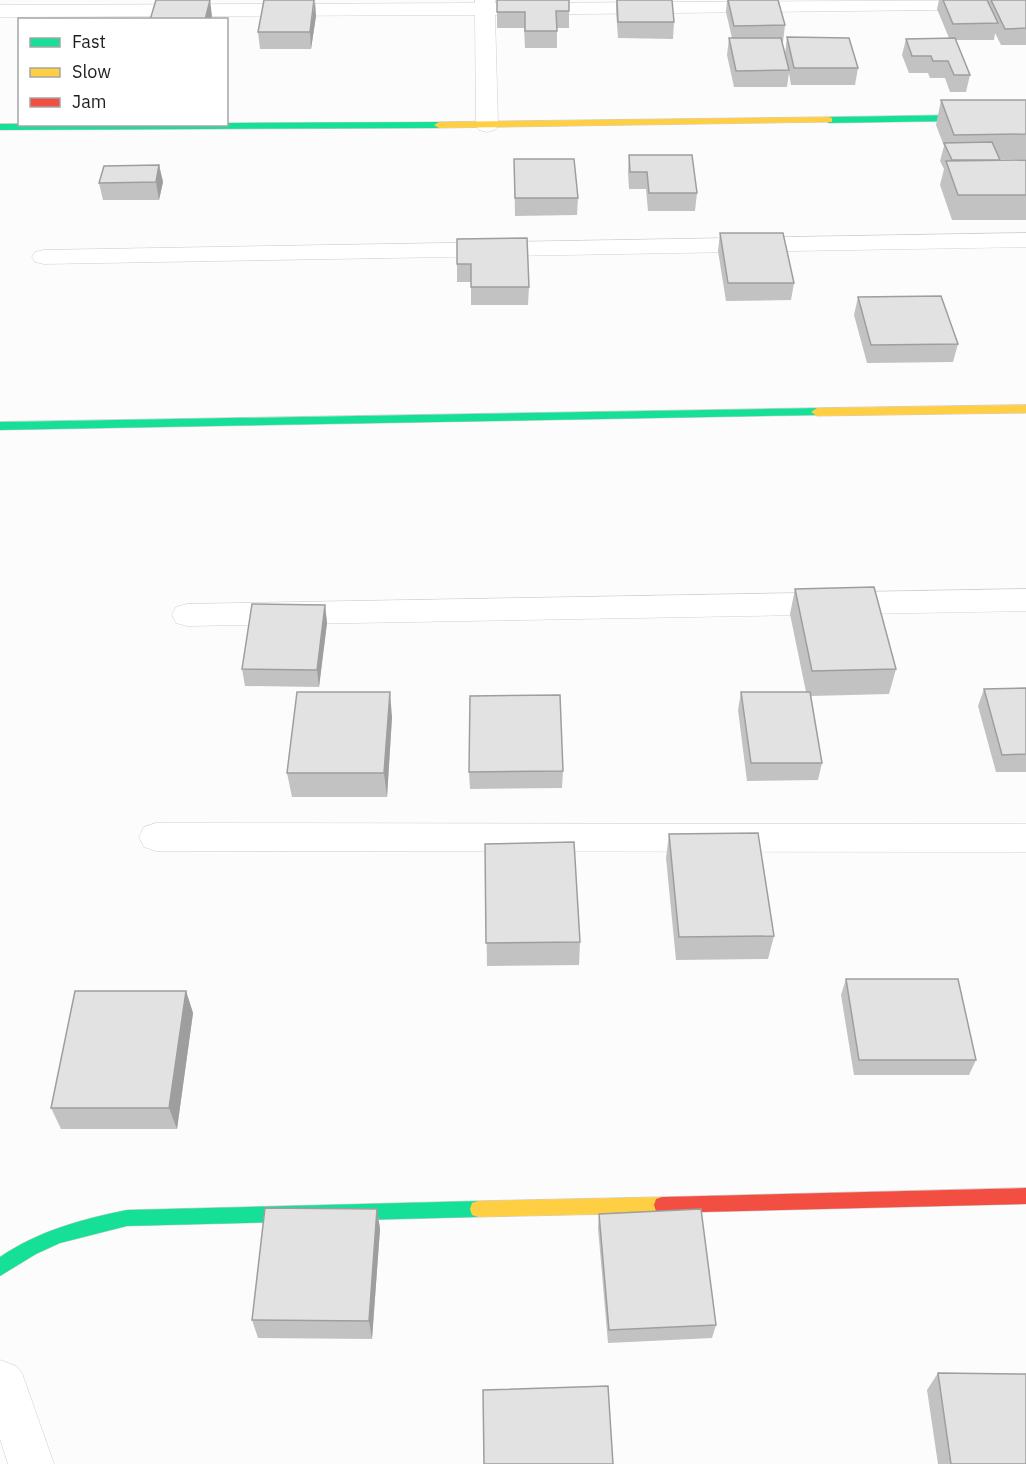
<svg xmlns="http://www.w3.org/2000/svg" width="1026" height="1464" viewBox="0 0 1026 1464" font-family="'IBM Plex Sans',sans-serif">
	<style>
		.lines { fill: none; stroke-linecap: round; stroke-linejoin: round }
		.street-casing { stroke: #cecece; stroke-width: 1 }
		.fast-casing { stroke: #cecece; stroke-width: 1 }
		.slow-casing { stroke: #cecece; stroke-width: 1 }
		.jam-casing { stroke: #cecece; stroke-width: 1 }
		.street { fill: #fff; fill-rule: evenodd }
		.fast { fill: #16e098; fill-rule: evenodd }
		.slow { fill: #ffcf43; fill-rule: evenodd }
		.jam { fill: #f24e42; fill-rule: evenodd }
		.wall { fill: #c3c2c2 }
		.shaded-wall { fill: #9f9e9e }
		.building { fill: #e3e2e2; stroke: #9f9e9e; stroke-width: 1.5 }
	</style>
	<rect width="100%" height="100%" fill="#fcfcfc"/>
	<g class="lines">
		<g class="street-casing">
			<path id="street" d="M475,0h20v3l531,-3v9l-531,6 3,110 -3,5 -8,2 -8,-2 -3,-5 -1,-110 -475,2v-12l475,-2z
				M1026,233v14l-982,17 -9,-2 -3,-5 3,-5 9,-2z
				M1026,589v22l-839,15 -11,-3 -4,-8 4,-8 11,-3z
				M156,823l870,1v28l-870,-1 -12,-4 -5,-10 5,-10z
				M0,1360l16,6 6,7 32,91h-46l-8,-25z"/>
		</g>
		<g class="fast-casing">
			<path id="fast" d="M1026,114v6l-197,3 -5,-3 5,-3z
				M226,123l213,-1 5,3 -5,3 -439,2v-6z
				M817,408l6,4 -2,3 -821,15v-8z
				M478,1201l6,2 2,6 -2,6 -6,2 -351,9 -67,17 -24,11 -36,22v-19c38,-26 82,-38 127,-47z"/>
		</g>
		<g class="slow-casing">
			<path id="slow" d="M829,117l3,1v4l-393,6 -5,-3 5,-3z
				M1026,405v8l-209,3 -6,-4 6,-4z
				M662,1197l6,2 2,6 -2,6 -6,2 -184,4 -6,-2 -2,-6 2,-6 6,-2z"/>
		</g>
		<g class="jam-casing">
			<path id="jam" d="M1026,1188v16l-364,9 -6,-2 -2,-6 2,-6 6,-2z"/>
		</g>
		<use href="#street" class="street"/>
		<use href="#fast" class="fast"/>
		<use href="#slow" class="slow"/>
		<use href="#jam" class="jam"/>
	</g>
	<path class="wall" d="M497,0l72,11v17h-12v20h-32l-1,-20h-27z
		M616,0h56l2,22 -1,17 -55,-1 -2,-27z
		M727,0h51l7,25 -2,17h-1l3,12 2,-17 71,31 -3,17h-64l-2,-12 -2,14h-53l-7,-32 2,-17h3l-6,-26z
		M939,0h87v45h-25l-6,-12 -1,7h-38l14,35 -4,17h-16l-5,-14h-15l-2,-5h-19l-7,-18 4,-16 43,-1 -12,-29z
		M316,16l-5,33h-51l-2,-17z
		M941,100h85v59h-27l1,1h26v60h-74l-12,-35 4,-16 -4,-8 4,-15 -8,-21z
		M629,155l68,38 -2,18h-47l-2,-22h-17l-1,-17z
		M514,159l64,39 -1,17 -62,1z
		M159,165l4,17 -4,18h-56l-4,-17z
		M720,233l74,50 -3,17 -65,1 -8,-50z
		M457,239l72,48 -1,18h-57v-23h-14z
		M858,297l100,47 -5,18 -86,1 -13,-48z
		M795,589l101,80 -7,25 -78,2 11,67 -4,17 -71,1 -9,-71 3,-18h65l-16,-78z
		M325,605l2,18 -8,64 -74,-1 -3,-17z
		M1026,688v84h-30l-18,-66 6,-17z
		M392,717l-5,80h-95l-5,-24z
		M563,771l-1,17 -92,1 -1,-17z
		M669,834l105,102 -6,23 -92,1 -10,-102z
		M485,844l95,98 -1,23 -92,1z
		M846,979l130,81 -7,15h-115l-13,-80z
		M186,991l7,22 -16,116h-116l-10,-21z
		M377,1209l3,20 -8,110 -114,-1 -6,-18z
		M599,1214l117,111 -4,13 -104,5 -10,-115z
		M938,1373l88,91h-88l-11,-74z"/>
	<path class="shaded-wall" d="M210,0l2,16 -1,4h-6z
		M315,0l1,16 -5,33 -1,-17z
		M159,165l4,17 -4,18 -3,-18z
		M325,605l2,18 -8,64 -2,-17z
		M390,692l2,25 -5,80 -3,-24z
		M186,991l7,22 -16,116 -8,-21z
		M377,1209l3,20 -8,110 -3,-18z"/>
	<path class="building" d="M156,0h54l-5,20h-55z
		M264,0h50l-4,32h-52z
		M497,0h72v11h-13l1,20h-32v-19h-28z
		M617,0h55l2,22h-56z
		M728,0h50l7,25 -51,1z
		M943,0h44l11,23 -45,1z
		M991,0h35v28l-21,1z
		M787,37l62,1 9,30h-64z
		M729,38h52l8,32 -53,1z
		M955,38l15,37h-16l-6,-14h-15l-2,-5h-19l-6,-17z
		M941,100h85v34l-72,1z
		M992,142l8,18h-48l-8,-17z
		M629,155h63l5,38h-48l-2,-21h-17z
		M514,159h60l4,39h-63z
		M1026,160v35h-68l-12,-34z
		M159,165l-3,17 -57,1 5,-17z
		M720,233h63l11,50h-66z
		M527,238l2,49h-58v-23h-14v-25z
		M941,296l17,48 -87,1 -13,-48z
		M874,587l22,82 -84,2 -17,-82z
		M252,604l73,1 -8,65 -75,-1z
		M1026,688v66l-24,1 -18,-66z
		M297,692h93l-6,81h-97z
		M741,692h69l12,71h-71z
		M560,695l3,76 -94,1 1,-76z
		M758,833l16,103 -95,1 -10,-103z
		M574,842l6,100 -94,1 -1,-99z
		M846,979h112l18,81h-117z
		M75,991h111l-17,117h-118z
		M265,1208l112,1 -8,112 -117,-1z
		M701,1209l15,116 -107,5 -10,-116z
		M938,1373l88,1v90h-75z
		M608,1386l5,78h-129l-1,-74z"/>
	<rect x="18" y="18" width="210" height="108" fill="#ffffff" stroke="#a5a5a6" stroke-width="1.5"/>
	<rect x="30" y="38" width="30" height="9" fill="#16e098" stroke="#a5a5a6" stroke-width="1.5"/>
	<text x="72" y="48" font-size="18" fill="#1f1f20">Fast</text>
	<rect x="30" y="68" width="30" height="9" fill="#ffcf43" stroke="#a5a5a6" stroke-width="1.5"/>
	<text x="72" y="78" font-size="18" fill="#1f1f20">Slow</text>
	<rect x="30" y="98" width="30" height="9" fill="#f24e42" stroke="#a5a5a6" stroke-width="1.5"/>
	<text x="72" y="108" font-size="18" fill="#1f1f20">Jam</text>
</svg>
